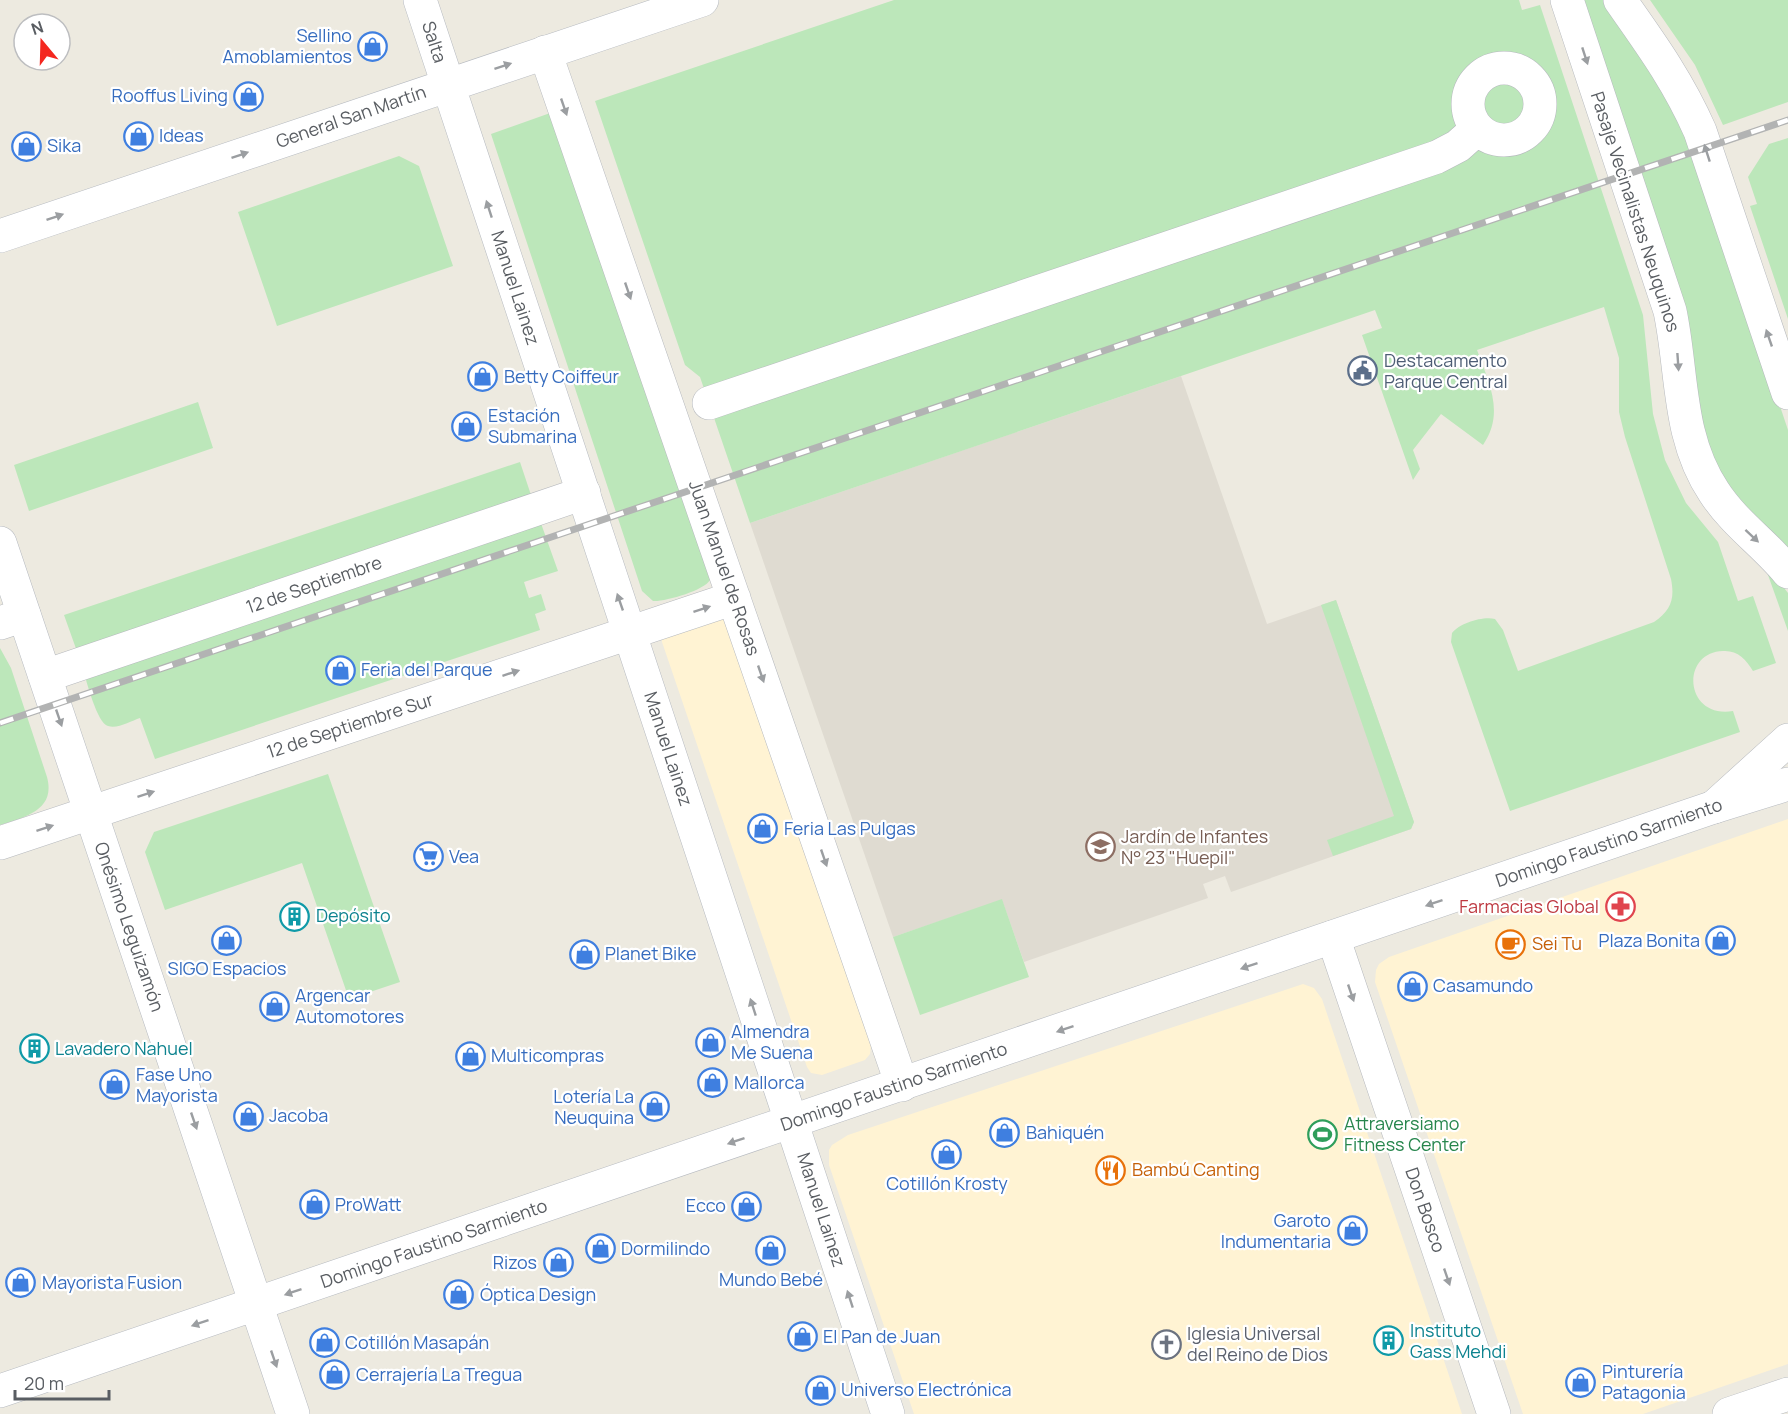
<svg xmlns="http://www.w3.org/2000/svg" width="1788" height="1414" font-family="Manrope,sans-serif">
<rect width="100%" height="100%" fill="#edeae0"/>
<path fill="#fff3d3" d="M723 617 871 1045 870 1054 865 1060 822 1075 811 1073 807 1067 662 642V638Z
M1788 819V1364L1643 1414H1523L1375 982 1376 970 1379 964 1389 957Z
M1303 984 1314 988 1322 999 1462 1414H914L829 1165V1150L832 1145 848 1135Z"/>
<path fill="#dfdbd1" d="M1181 376 1267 624 1336 600 1414 822 1411 829 1231 892 1225 876 1203 884 1208 898 1024 962 1002 900 893 937 750 523Z"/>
<path fill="#bce7ba" d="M894 0H1519L1522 10 1540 5 1643 315 1653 414 1665 460 1686 503 1718 542 1738 601 1753 596 1776 663 1753 671C1746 659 1737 650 1723 651 1680 652 1684 719 1733 711L1740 732 1510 811 1451 642 1452 633C1460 623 1483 616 1495 619L1503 630 1518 671 1654 622C1671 610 1675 599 1671 579L1625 437 1619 412V358L1604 307 1477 350C1489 383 1505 413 1483 445L1441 414 1413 450 1420 469 1413 480 1362 335 1382 328 1375 310 750 523 700 377 685 365 595 101Z
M1575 0H1609L1664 80 1717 218 1788 430V556L1716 477Z
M1650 0H1788V102L1723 125 1695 65Z
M553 112 710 580C705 590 665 602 653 601L642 591 491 134Z
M1788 138V319L1750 206 1757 204 1748 177 1769 144Z
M399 156 419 166 453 266 277 326 238 212Z
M198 402 213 448 29 511 14 465Z
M520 462 534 504 79 657 64 615Z
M538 515 558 571 524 582 529 598 541 594 546 610 535 614 540 630 155 759 140 718C131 721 118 729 108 726 97 723 87 682 83 670Z
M1763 561 1788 593V631Z
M1336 600 1414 822 1411 829 1333 856 1327 840 1394 816 1321 605Z
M0 648 11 668 47 777C56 810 25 817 0 825Z
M328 774 400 982 349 999 302 863 165 910 145 852 154 832Z
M1002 899 1029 977 920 1015 893 937Z"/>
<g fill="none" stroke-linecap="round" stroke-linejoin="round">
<defs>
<path id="street" d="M1567 0 1670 311C1683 373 1677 437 1714 492 1734 523 1765 544 1788 572
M1620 0C1651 44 1678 81 1700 131L1788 393
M545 52 902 1085
M1468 104a36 36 0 1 1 72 0a36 36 0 1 1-72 0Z
M709 403 1437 157 1458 146 1477 129
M0 623 24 615
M45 676 584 493
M1714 807 1788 740
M0 843 734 598
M1333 937 1494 1414
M1729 1414 1788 1394"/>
<path id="secondary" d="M420 0 888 1414
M0 236 702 0
M0 543 293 1414
M0 1391 1714 807 1788 784"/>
</defs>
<use href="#street" stroke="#b6b9be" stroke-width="34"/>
<use href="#secondary" stroke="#b6bac0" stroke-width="34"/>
<use href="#street" stroke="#fff" stroke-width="33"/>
<use href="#secondary" stroke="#fff" stroke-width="33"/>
<defs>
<path id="rail" d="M0 723 1788 120"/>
</defs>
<use href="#rail" stroke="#b2b3b3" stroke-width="7"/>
<use href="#rail" stroke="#fff" stroke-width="4.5" stroke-dasharray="14" stroke-linecap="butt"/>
</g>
<defs><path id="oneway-solid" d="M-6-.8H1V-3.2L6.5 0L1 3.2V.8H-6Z" transform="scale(1.5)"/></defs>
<g fill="#9b9ea1">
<use href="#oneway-solid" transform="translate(1585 56) rotate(72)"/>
<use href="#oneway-solid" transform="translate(503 66) rotate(-18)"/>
<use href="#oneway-solid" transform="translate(564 107) rotate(71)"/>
<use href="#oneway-solid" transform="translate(1707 153) rotate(-108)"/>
<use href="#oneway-solid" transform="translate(240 155) rotate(-19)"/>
<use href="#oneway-solid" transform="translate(489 209) rotate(-108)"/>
<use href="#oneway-solid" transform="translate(55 217) rotate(-19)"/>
<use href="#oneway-solid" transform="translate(628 291) rotate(71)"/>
<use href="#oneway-solid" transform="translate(1769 338) rotate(-109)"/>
<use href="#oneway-solid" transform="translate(1678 362) rotate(86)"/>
<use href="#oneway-solid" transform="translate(1752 536) rotate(43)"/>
<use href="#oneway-solid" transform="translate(620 602) rotate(-109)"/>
<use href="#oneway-solid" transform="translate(702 609) rotate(-18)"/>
<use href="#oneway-solid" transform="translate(511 673) rotate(-18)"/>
<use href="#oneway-solid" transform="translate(761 674) rotate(71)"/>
<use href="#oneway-solid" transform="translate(59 718) rotate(71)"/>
<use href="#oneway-solid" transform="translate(146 794) rotate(-18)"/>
<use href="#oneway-solid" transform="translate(45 828) rotate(-18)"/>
<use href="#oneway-solid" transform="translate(824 858) rotate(71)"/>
<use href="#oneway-solid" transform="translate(1434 903) rotate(161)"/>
<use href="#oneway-solid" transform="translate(1249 966) rotate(161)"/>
<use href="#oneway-solid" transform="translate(1351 993) rotate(71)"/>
<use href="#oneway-solid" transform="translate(753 1007) rotate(-108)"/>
<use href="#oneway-solid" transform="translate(1065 1029) rotate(161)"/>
<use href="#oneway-solid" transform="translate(194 1121) rotate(71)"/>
<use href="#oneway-solid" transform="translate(736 1141) rotate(161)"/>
<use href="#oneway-solid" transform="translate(1447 1277) rotate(71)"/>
<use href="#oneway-solid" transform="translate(293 1292) rotate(161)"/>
<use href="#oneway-solid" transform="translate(850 1299) rotate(-108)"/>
<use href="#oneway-solid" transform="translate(200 1323) rotate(161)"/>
<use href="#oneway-solid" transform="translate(274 1359) rotate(71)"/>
</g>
<defs>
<symbol id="shop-ring" viewBox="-11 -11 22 22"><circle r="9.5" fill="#fff" stroke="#3f7fe0" stroke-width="1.5"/><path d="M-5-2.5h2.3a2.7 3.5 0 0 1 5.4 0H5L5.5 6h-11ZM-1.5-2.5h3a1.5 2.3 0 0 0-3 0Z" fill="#3f7fe0"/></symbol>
<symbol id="civic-ring" viewBox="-11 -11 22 22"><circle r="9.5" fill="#fff" stroke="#5c6f8a" stroke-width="1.5"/><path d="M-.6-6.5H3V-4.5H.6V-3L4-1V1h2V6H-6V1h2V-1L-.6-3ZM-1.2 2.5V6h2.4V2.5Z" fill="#5c6f8a"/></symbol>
<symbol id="school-ring" viewBox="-11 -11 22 22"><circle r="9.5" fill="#fff" stroke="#8d6e63" stroke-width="1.5"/><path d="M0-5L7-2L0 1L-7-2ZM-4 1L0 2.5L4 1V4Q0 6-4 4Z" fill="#8d6e63"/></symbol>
<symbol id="supermarket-ring" viewBox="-11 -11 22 22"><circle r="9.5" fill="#fff" stroke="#3f7fe0" stroke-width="1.5"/><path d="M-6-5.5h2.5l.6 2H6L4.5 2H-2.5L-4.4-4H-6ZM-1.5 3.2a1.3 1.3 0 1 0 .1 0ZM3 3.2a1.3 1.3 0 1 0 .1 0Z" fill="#3f7fe0"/></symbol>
<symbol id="pharmacy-ring" viewBox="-11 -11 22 22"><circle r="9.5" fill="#fff" stroke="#e0444e" stroke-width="1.5"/><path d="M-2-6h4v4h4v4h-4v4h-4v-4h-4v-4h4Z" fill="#e0444e"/></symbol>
<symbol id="building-ring" viewBox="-11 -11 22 22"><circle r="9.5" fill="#fff" stroke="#0f9aa8" stroke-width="1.5"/><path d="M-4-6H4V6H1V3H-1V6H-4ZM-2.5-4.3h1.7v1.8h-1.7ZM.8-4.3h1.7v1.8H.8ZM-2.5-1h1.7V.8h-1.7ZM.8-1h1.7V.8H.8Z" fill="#0f9aa8"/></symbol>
<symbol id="cafe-ring" viewBox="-11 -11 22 22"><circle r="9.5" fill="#fff" stroke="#e8710a" stroke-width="1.5"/><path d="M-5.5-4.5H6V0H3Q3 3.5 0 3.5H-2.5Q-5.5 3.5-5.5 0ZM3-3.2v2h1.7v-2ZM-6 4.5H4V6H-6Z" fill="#e8710a"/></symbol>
<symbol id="stadium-ring" viewBox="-11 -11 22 22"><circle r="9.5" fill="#fff" stroke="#2e9e5b" stroke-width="1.5"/><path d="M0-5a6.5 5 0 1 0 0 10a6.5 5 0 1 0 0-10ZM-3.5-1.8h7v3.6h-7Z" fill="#2e9e5b"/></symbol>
<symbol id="restaurant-ring" viewBox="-11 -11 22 22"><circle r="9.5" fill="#fff" stroke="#e8710a" stroke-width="1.5"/><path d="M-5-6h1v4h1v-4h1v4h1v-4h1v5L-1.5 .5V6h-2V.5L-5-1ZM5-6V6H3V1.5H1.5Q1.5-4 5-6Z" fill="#e8710a"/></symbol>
<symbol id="church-ring" viewBox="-11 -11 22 22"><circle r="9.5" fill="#fff" stroke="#6b7280" stroke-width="1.5"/><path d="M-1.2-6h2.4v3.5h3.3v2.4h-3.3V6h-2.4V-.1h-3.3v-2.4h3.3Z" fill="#6b7280"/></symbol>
</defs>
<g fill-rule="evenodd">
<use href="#shop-ring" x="356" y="30" width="33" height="33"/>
<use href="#shop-ring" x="232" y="80" width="33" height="33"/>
<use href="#shop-ring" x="122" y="120" width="33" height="33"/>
<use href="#shop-ring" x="10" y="130" width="33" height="33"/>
<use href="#civic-ring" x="1346" y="354" width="33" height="33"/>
<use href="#shop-ring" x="466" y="360" width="33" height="33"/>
<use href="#shop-ring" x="450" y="410" width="33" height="33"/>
<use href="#shop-ring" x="324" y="654" width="33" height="33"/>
<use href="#shop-ring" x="746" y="812" width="33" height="33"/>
<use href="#school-ring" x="1084" y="830" width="33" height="33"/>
<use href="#supermarket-ring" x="412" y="840" width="33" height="33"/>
<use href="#pharmacy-ring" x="1604" y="890" width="33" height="33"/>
<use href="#building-ring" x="278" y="900" width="33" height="33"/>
<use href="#shop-ring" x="210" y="924" width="33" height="33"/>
<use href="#shop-ring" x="1704" y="924" width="33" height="33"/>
<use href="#cafe-ring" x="1494" y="928" width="33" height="33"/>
<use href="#shop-ring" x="568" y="938" width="33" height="33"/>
<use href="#shop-ring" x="1396" y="970" width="33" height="33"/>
<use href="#shop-ring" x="258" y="990" width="33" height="33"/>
<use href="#shop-ring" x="694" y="1026" width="33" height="33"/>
<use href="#building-ring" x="18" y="1032" width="33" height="33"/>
<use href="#shop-ring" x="454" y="1040" width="33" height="33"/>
<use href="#shop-ring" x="696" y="1066" width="33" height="33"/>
<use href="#shop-ring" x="98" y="1068" width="33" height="33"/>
<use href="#shop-ring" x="638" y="1090" width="33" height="33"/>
<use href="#shop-ring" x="232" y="1100" width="33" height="33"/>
<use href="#shop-ring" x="988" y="1116" width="33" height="33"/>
<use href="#stadium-ring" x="1306" y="1118" width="33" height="33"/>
<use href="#shop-ring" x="930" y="1138" width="33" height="33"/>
<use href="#restaurant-ring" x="1094" y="1154" width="33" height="33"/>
<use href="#shop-ring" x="298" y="1188" width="33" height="33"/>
<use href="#shop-ring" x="730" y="1190" width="33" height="33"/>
<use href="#shop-ring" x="1336" y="1214" width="33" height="33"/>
<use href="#shop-ring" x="584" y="1232" width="33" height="33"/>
<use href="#shop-ring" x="754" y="1234" width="33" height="33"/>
<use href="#shop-ring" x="542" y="1246" width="33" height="33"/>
<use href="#shop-ring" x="4" y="1266" width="33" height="33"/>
<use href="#shop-ring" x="442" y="1278" width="33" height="33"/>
<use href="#shop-ring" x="786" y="1320" width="33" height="33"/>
<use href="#building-ring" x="1372" y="1324" width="33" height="33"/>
<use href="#shop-ring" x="308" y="1326" width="33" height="33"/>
<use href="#church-ring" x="1150" y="1328" width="33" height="33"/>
<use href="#shop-ring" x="318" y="1358" width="33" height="33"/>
<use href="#shop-ring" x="1564" y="1366" width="33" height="33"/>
<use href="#shop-ring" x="804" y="1374" width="33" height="33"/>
</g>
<g text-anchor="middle" stroke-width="4.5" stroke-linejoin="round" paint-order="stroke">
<g font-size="18" fill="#366cbe" stroke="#fff" text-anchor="start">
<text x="352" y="42" text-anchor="end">Sellino<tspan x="352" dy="21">Amoblamientos</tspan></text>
<text x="228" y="102" text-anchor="end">Rooffus Living</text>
<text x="159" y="142">Ideas</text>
<text x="47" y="152">Sika</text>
<text x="504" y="383">Betty Coiffeur</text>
<text x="488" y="422">Estación<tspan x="488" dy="21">Submarina</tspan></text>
<text x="361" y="676">Feria del Parque</text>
<text x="784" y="835">Feria Las Pulgas</text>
<text x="449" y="863">Vea</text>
<text x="1700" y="947" text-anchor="end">Plaza Bonita</text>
<text x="605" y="960">Planet Bike</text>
<text x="227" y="975" text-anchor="middle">SIGO Espacios</text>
<text x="1433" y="992">Casamundo</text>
<text x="295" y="1002">Argencar<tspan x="295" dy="21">Automotores</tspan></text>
<text x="731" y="1038">Almendra<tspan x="731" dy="21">Me Suena</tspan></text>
<text x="491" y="1062">Multicompras</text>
<text x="136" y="1081">Fase Uno<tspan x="136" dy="21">Mayorista</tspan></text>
<text x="734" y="1089">Mallorca</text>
<text x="634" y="1103" text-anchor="end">Lotería La<tspan x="634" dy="21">Neuquina</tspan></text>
<text x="269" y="1122">Jacoba</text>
<text x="1026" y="1139">Bahiquén</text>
<text x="947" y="1190" text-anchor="middle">Cotillón Krosty</text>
<text x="335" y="1211">ProWatt</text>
<text x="726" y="1212" text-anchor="end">Ecco</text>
<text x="1331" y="1227" text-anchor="end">Garoto<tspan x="1331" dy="21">Indumentaria</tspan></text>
<text x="621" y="1255">Dormilindo</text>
<text x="537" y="1269" text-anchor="end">Rizos</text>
<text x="771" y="1286" text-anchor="middle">Mundo Bebé</text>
<text x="42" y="1289">Mayorista Fusion</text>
<text x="480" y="1301">Óptica Design</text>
<text x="823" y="1343">El Pan de Juan</text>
<text x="345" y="1349">Cotillón Masapán</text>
<text x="1602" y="1378">Pinturería<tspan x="1602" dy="21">Patagonia</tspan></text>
<text x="356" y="1381">Cerrajería La Tregua</text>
<text x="841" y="1396">Universo Electrónica</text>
</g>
<g font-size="18" fill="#595d62" stroke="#fff">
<text transform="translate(434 42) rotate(72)" y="6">Salta</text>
<text transform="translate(351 117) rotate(-19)" y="6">General San Martín</text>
<text transform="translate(1635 212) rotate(72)" y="6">Pasaje Vecinalistas Neuquinos</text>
<text transform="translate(515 288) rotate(72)" y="6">Manuel Lainez</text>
<text transform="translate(724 568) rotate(71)" y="6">Juan Manuel de Rosas</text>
<text transform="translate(314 585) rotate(-19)" y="6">12 de Septiembre</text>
<text transform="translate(350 726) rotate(-18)" y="6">12 de Septiembre Sur</text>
<text transform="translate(668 749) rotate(72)" y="6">Manuel Lainez</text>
<text transform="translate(1609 843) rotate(-19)" y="6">Domingo Faustino Sarmiento</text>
<text transform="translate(129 927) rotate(71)" y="6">Onésimo Leguizamón</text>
<text transform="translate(894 1087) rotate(-19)" y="6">Domingo Faustino Sarmiento</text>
<text transform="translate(821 1210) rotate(72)" y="6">Manuel Lainez</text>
<text transform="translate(1425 1210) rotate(71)" y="6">Don Bosco</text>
<text transform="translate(434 1244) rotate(-19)" y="6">Domingo Faustino Sarmiento</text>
</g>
<g font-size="18" fill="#4e5e75" stroke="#fff" text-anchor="start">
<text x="1384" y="367">Destacamento<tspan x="1384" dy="21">Parque Central</tspan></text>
</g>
<g font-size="18" fill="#785e54" stroke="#fff" text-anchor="start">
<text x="1121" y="843">Jardín de Infantes<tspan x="1121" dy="21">N° 23 "Huepil"</tspan></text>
</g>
<g font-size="18" fill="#be3a42" stroke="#fff" text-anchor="end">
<text x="1599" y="913">Farmacias Global</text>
</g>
<g font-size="18" fill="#0d838f" stroke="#fff" text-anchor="start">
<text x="316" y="922">Depósito</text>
<text x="55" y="1055">Lavadero Nahuel</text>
<text x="1410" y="1337">Instituto<tspan x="1410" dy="21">Gass Mehdi</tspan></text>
</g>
<g font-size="18" fill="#c56008" stroke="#fff" text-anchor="start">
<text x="1532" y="950">Sei Tu</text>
<text x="1132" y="1176">Bambú Canting</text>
</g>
<g font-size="18" fill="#27864d" stroke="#fff" text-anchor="start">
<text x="1344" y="1130">Attraversiamo<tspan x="1344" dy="21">Fitness Center</tspan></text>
</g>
<g font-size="18" fill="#5b616d" stroke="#fff" text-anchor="start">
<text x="1187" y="1340">Iglesia Universal<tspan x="1187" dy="21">del Reino de Dios</tspan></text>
</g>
</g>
<g transform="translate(42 42) rotate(341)"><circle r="28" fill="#ffffff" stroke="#bdbec0" stroke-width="1.5"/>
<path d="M0-4.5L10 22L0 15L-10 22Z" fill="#f4271f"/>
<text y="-9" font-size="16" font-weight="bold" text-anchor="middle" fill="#595d62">N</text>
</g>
<path d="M15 1390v9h94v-9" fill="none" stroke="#595d62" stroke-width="3"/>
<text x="24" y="1390" font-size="18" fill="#595d62" stroke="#ffffff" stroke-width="4.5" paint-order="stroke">20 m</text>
</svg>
